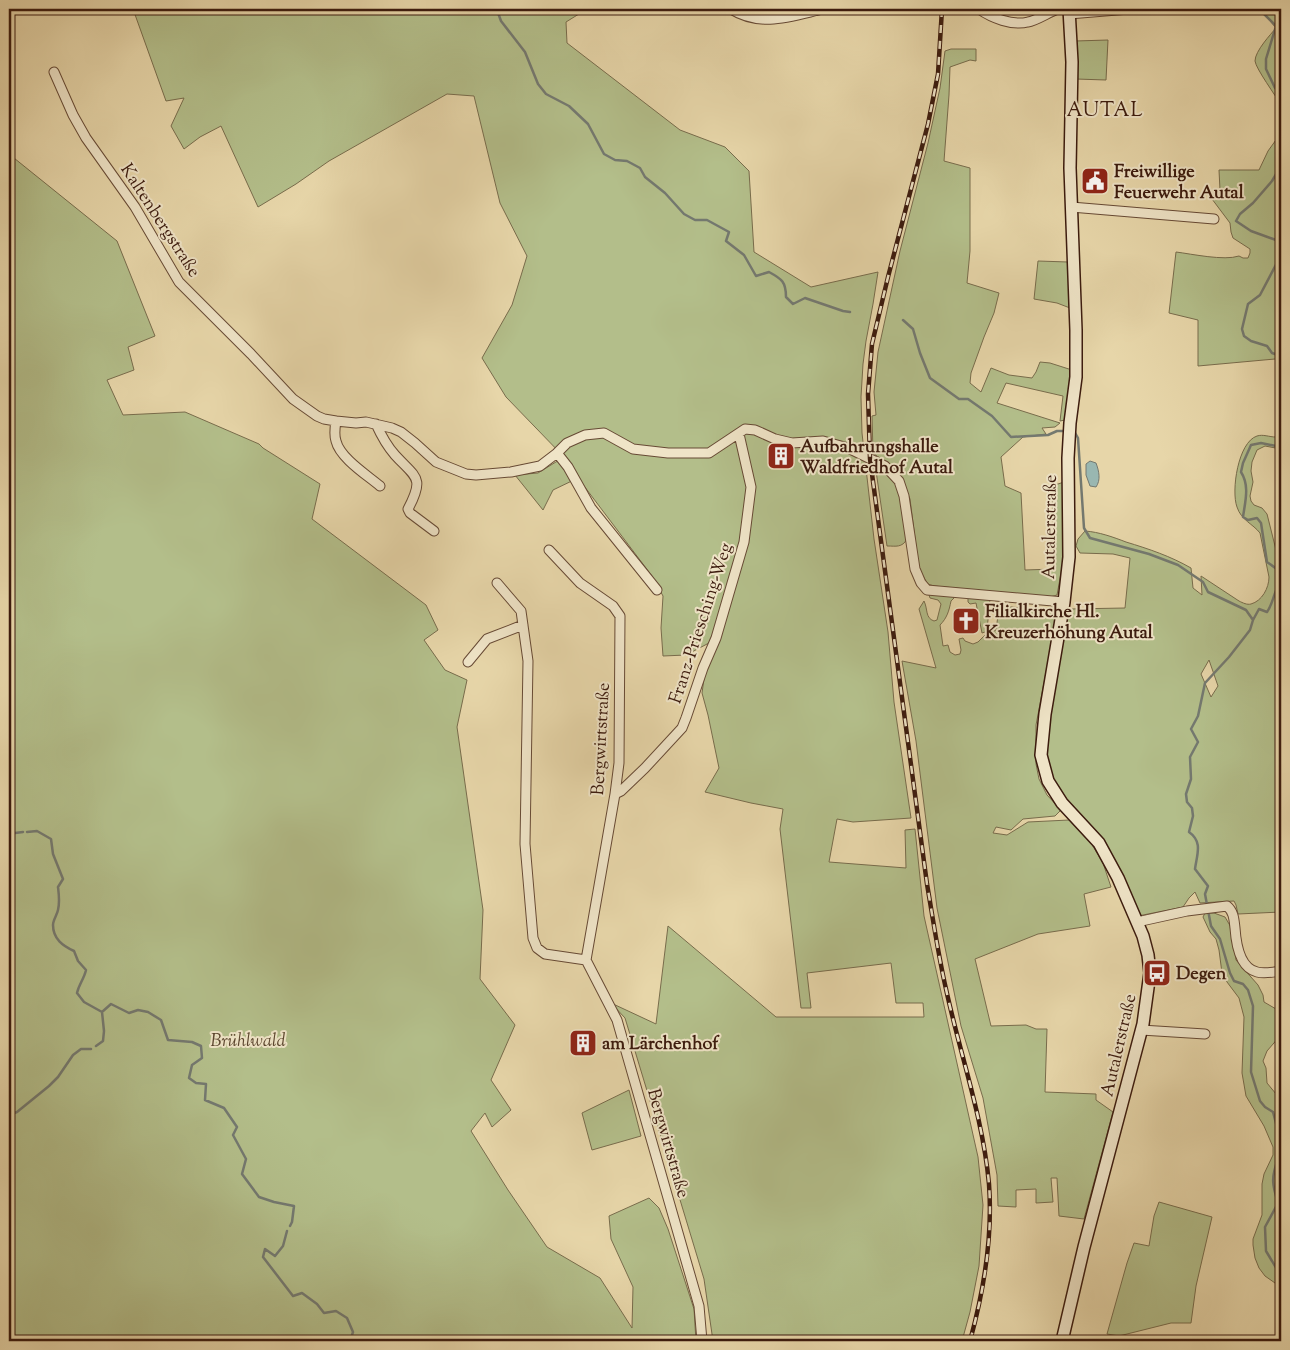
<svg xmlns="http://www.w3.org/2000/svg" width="1290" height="1350" font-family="'Sorts Mill Goudy',serif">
<rect width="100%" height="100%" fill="#e7d6a9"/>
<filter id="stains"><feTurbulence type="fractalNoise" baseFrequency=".004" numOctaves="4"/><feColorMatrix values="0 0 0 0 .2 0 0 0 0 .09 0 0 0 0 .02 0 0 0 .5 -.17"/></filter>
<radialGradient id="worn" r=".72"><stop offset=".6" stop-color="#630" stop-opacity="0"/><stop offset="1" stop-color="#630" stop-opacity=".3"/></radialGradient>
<path fill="#b3be8a" stroke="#786c4c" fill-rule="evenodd" d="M133 9H587L566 22 567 43 680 130 725 147 749 171 754 252 811 287 878 272 873 304 866 341 863 364 861 397 862 433 874 539 888 632 894 702 911 818 853 822 837 819 829 862 906 868 905 830 915 829 924 916 978 1157 983 1205 979 1266 970 1312 962 1341H713L704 1279 625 1018 611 1003 656 1024 668 926 776 1017H924L923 1003H896L891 963 807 973 811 1008H801L780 829 783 809 751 803 705 792 719 768 708 715 702 693 709 643 686 655 663 656 661 628 663 596 652 576 578 478 553 490 543 510 515 475 538 473 564 457 506 397 482 358 512 305 527 256 500 203 474 96 447 94 329 161 296 184 258 207 221 126 200 137 184 149 171 126 184 98 166 101Z
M1260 9H1281V105C1276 96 1256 69 1255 61 1255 51 1271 34 1276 28Z
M1108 40 1106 80 1076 79 1075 41Z
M951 49H976V61L970 60 950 67 949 95 944 161 970 168V251L967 283 999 293 994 313 984 337 971 373 970 383 981 392 991 368 1009 375 1032 378 1036 372 1040 362 1050 363 1072 370 1065 420 1060 421 1063 396 1006 383 997 403 1060 423 1055 427 1042 428 1046 434 1023 437 1001 457 1005 486 1021 493 1025 570 1054 569 1052 486 1064 482 1063 562 1057 595 1050 597 934 586 928 584 921 573 918 562 910 499 899 473 873 453 872 416 876 415 874 392 878 352 900 251 928 143 940 88 945 51Z
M1281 133V361L1275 359 1198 366V320L1169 313 1176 252C1192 254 1224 261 1239 256L1243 258H1248L1250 253V249L1233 238 1231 232 1230 223 1212 199 1211 193 1216 190H1220L1219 170H1259L1268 151Z
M9 154 117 241 155 336 128 347 134 370 107 380 123 415 185 412 259 444 263 448 320 484 312 519 426 605 438 630 424 640 445 670 467 680 457 727 483 910 480 979 515 1025 491 1080 511 1110 492 1127 485 1113 471 1131 508 1190 547 1247 600 1278 632 1328 633 1287 611 1239 609 1216 649 1198 659 1208 668 1229 694 1309 696 1341H9Z
M1038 261 1068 262 1070 308 1057 303 1034 299Z
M1281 429V449L1265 446 1257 450 1252 462 1251 471 1253 482 1250 496 1251 501 1254 505 1262 508 1267 514 1278 558 1281 562V912L1238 914 1236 905 1234 901 1200 903 1195 892 1189 898 1183 907 1138 916 1117 869 1061 794 1049 770 1046 752 1047 729 1069 609 1125 608 1130 558 1113 554 1080 553 1076 546 1078 539 1085 531C1099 532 1113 537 1126 542 1149 549 1170 556 1191 568L1193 588 1202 595 1201 576 1239 601C1243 603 1247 605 1251 604 1262 601 1269 588 1269 577L1260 533C1253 524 1241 520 1237 507 1231 491 1238 442 1257 436 1263 434 1269 437 1276 437ZM1209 660 1218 686 1211 697 1201 674Z
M875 464 891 479 895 481 900 491 907 539C902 548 896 546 887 546Z
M930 593 954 596V598L951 601C949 611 947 618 940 625L943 646 948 645 950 652 955 655 960 654 961 650 959 639 963 638 965 641 973 644 978 642 989 631H994L996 630 999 608 1002 606 1049 611 1053 606 1055 607 1057 614 1036 725V764L1039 779 1047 795 1061 810 1055 816 1023 819 1011 830 996 827 993 833 1007 835 1028 822 1069 820 1091 843 1103 863 1111 887 1084 894 1090 926 1038 934 975 959 991 1026 1026 1025 1036 1029H1047L1045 1092 1096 1094V1100L1113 1112 1084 1219 1059 1216 1057 1178H1051L1053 1202 1036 1203V1189L1016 1190V1207L998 1206 997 1175 983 1098 961 1026 937 908 916 741 902 661 936 668 919 609 924 601C928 609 925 618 934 621L937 620 941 604 938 600 930 598 929 595Z
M970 597 990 599 987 630 985 632 982 633 976 603 970 604 968 602V598Z
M1205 913H1214L1225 917 1232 929 1236 960 1258 985 1263 995 1264 1002 1276 1009 1280 1036 1267 1051 1263 1061 1266 1068 1267 1083 1281 1100V1290L1275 1283 1265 1276 1259 1268 1255 1258 1253 1245V1239L1262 1215V1184L1264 1174 1273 1155V1147L1264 1126 1246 1096 1242 1073 1244 1017 1239 998 1227 982 1222 973 1219 950 1216 939 1210 932 1203 917Z
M629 1090 641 1136 592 1150 582 1113Z
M1159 1202 1212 1217 1196 1286 1191 1323H1171L1119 1336 1107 1334 1127 1263 1134 1243 1149 1246 1154 1216Z"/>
<path fill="#99b7b1" stroke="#747970" d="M1090 461 1096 463C1099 471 1101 480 1096 487L1090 486 1086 475V464Z"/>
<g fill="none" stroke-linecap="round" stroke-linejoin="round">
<path stroke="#747970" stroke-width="2.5" d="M493 9 497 10 501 21 525 52 538 84 546 94 569 106 588 124 604 154 615 160 627 161 640 168 645 177 665 193 684 214 695 220H707L729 232 726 241 744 255 756 276 769 272C782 279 786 282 786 297L793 304 805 298 843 311 850 312
M1259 9 1276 26 1266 59V69L1275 88 1281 92V105
M1281 144V166L1272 181 1253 203 1240 214 1236 221 1251 231 1276 240 1279 259 1260 295 1248 304 1242 329 1244 336 1251 341 1267 346 1272 353 1281 356
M903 320 913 329 920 353 930 378 959 399H968L992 416 1011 437 1048 435 1057 431H1066
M1074 431 1078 438 1084 528 1090 538 1149 554 1178 565 1203 582 1208 592 1246 610 1253 620
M1281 440 1276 446 1261 443 1251 445 1243 463 1241 472C1250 486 1245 502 1243 517L1248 520 1257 518 1261 523 1267 562 1281 572V575
M1281 581C1274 590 1274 602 1267 612L1259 609 1253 620 1250 630 1229 657 1205 683 1198 716 1191 729 1198 742 1190 757 1191 779 1186 794 1187 802 1192 808 1193 816 1189 832C1203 842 1197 854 1195 869L1208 886 1205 894 1211 926 1220 939 1230 973 1234 981 1243 984 1248 990 1253 1006 1251 1072 1260 1101 1265 1107 1273 1112 1277 1127 1281 1134
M9 829 15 833 23 832
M27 832 37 831 51 839 53 854 63 879 58 887C59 895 60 902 58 910 57 915 53 920 53 925 53 939 63 946 74 951L78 961 86 970C84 979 79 984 77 993L84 1002 102 1012 111 1004 129 1013 138 1010 148 1012 161 1020 168 1040 192 1042 201 1046 202 1058 192 1065 189 1078 196 1083 206 1084 205 1100 224 1108 237 1127 233 1135 246 1159 242 1174 259 1197 274 1202 294 1206 292 1222 290 1226
M96 1046 103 1041 104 1031 102 1012
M9 1115 17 1112 49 1086 58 1077 73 1055 81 1049H91
M1281 1161 1278 1159C1271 1178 1272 1184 1278 1203L1265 1227 1266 1251 1281 1276
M287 1231 283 1246 275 1256 265 1249 263 1257 293 1296 302 1293 317 1304 324 1313 336 1311 347 1318 353 1332 350 1341"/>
<defs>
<path id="street" d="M731 9C761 28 792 16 823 9
M979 9C992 18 1012 26 1028 22 1036 21 1049 12 1058 9
M1069 14 1129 9
M54 72 73 115 86 138 135 207 179 282 251 354 293 399 317 416 324 419 336 421 356 423 366 422 392 428 401 432 415 443 436 462 466 474 476 475 511 472 540 466 557 453 567 443 585 435 604 433 633 449 668 453H709L745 429 755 430 775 439 792 443 823 441 848 448 885 466 899 481 904 496 915 569 921 583 927 590 1064 602
M1071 207 1214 219
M336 421C335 427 334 435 336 441 340 458 367 475 380 486
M376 424C381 435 387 446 395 455 416 478 425 477 408 509L410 513 434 531
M557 453 568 467 591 508 657 590
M549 550 580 583 613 606 620 616 619 763 615 794 586 960 617 1020 699 1306 702 1341
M497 583 521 611 528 661 525 844 533 938 537 948 545 954 586 960
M468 662 487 639 523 625
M615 794 621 791 645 768 682 728 686 718 703 668 716 638 744 542 751 487 739 434
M1137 922 1187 911 1227 906C1234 912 1234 920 1235 928 1236 943 1240 968 1257 972 1265 974 1273 972 1281 971
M1141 1030 1205 1034"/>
<path id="secondary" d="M1062 1341 1084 1247 1143 1024 1150 973 1148 955 1143 936 1118 878 1099 843 1062 803 1048 781 1041 755 1045 714 1064 602 1069 557 1068 458 1070 423 1076 377V330L1070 168 1072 62 1069 9"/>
</defs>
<use href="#street" stroke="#674a35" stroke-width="11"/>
<use href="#secondary" stroke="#3c1b0e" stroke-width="14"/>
<use href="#street" stroke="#efe4c7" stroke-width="9"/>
<use href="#secondary" stroke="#efe4c7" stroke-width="11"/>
<defs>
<path id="rail" d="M942 9 938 74 928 124 888 277 872 344 868 394 870 459 927 884C933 919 938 954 946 989 960 1054 983 1118 989 1184 993 1238 984 1290 970 1341"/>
</defs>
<use href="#rail" stroke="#3c1b0e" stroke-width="4.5"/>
<use href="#rail" stroke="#efe4c7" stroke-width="2.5" stroke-dasharray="8" stroke-linecap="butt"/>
</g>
<defs>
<symbol id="civic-square" viewBox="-11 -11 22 22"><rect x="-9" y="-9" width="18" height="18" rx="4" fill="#8f2418" stroke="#efe4c7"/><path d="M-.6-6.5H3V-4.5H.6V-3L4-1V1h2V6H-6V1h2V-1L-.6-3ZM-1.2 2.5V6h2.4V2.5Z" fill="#fff"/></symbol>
<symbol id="building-square" viewBox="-11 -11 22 22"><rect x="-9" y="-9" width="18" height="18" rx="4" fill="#8f2418" stroke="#efe4c7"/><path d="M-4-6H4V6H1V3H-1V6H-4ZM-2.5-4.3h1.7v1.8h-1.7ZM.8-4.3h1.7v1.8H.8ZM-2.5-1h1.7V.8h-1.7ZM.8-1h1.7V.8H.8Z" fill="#fff"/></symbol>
<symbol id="church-square" viewBox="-11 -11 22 22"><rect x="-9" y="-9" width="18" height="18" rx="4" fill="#8f2418" stroke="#efe4c7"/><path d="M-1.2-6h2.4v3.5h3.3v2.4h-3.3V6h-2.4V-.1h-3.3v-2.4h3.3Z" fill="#fff"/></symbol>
<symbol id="bus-square" viewBox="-11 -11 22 22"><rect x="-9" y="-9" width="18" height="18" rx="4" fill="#8f2418" stroke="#efe4c7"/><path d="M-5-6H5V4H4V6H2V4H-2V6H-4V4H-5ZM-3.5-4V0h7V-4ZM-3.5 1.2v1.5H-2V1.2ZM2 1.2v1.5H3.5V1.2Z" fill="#fff"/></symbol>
</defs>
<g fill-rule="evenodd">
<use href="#civic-square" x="1079" y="165" width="32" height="32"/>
<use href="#building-square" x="765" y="440" width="32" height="32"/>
<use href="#church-square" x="950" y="605" width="32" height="32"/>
<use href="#bus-square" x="1141" y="957" width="32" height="32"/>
<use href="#building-square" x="567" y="1027" width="32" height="32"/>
</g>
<g text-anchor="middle" stroke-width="4" stroke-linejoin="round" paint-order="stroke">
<g font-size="18" font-weight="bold" fill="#3c1b0e" stroke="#efe4c7" text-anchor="start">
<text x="1114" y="177">Freiwillige<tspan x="1114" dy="21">Feuerwehr Autal</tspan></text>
<text x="800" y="452">Aufbahrungshalle<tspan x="800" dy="21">Waldfriedhof Autal</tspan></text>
<text x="985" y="617">Filialkirche Hl.<tspan x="985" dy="21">Kreuzerhöhung Autal</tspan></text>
<text x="1176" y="979">Degen</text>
<text x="602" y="1049">am Lärchenhof</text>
</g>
<g font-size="18" fill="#3c1b0e" stroke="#efe4c7">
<text transform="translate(161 220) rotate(57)" y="6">Kaltenbergstraße</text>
<text transform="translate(1049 527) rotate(-89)" y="6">Autalerstraße</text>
<text transform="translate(700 623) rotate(-72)" y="6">Franz-Priesching-Weg</text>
<text transform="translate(600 739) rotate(-87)" y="6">Bergwirtstraße</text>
<text transform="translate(1118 1045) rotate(-77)" y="6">Autalerstraße</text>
<text transform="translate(669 1143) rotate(74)" y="6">Bergwirtstraße</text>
</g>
<g font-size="18" font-style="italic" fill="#5a442d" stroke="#efe4c7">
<text x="248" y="1046">Brühlwald</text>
</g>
<g font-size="20" letter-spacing="1" fill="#3c1b0e" stroke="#efe4c7">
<text x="1105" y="116">AUTAL</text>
</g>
</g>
<rect width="1290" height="1350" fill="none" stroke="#e7d6a9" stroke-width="30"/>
<rect x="10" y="10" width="1270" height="1330" fill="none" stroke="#3c1b0e" stroke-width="2.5"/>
<rect x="15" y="15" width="1260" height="1320" fill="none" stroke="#3c1b0e"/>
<rect width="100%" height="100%" filter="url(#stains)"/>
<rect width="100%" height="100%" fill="url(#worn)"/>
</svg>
